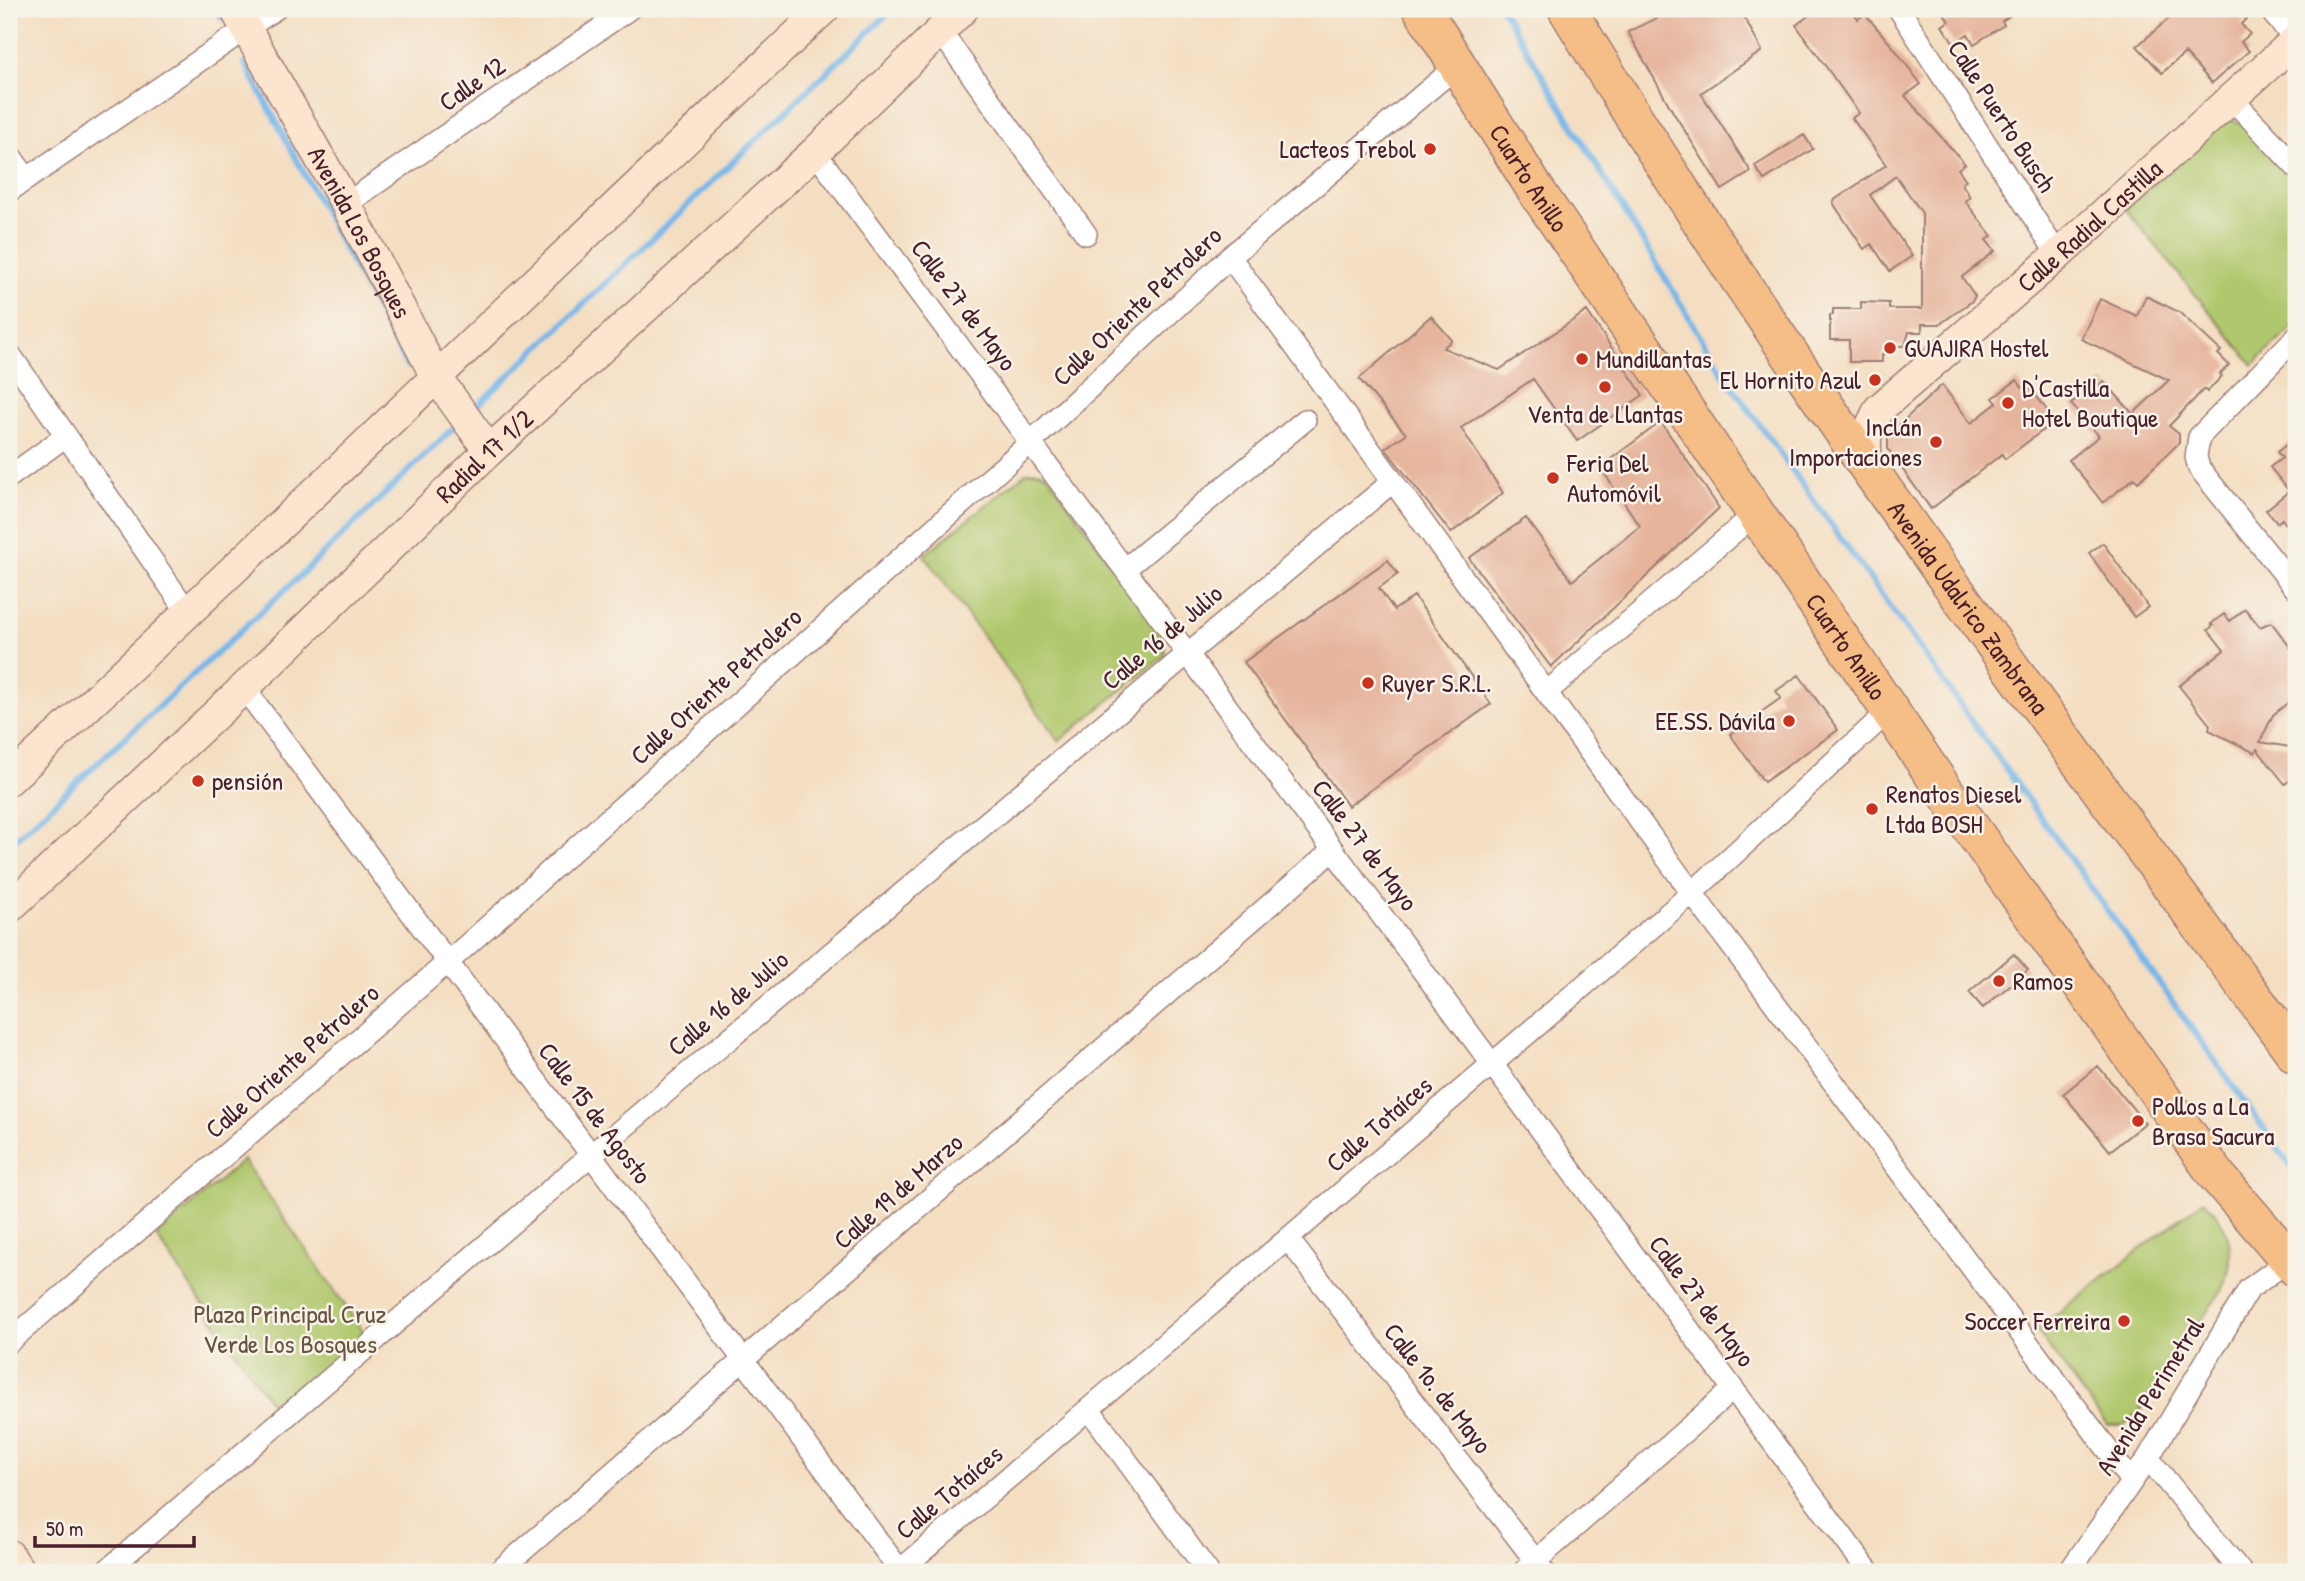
<svg xmlns="http://www.w3.org/2000/svg" width="2305" height="1581" font-family="'Patrick Hand',sans-serif">
<rect width="100%" height="100%" fill="#f7f3e8"/>
<filter id="ink" filterUnits="userSpaceOnUse"><feTurbulence type="fractalNoise" baseFrequency=".0143" numOctaves="2"/><feDisplacementMap in="SourceGraphic" scale="14" xChannelSelector="R" yChannelSelector="G"/><feConvolveMatrix kernelMatrix="1 2 1 2 8 2 1 2 1" color-interpolation-filters="sRGB"/></filter>
<filter id="wash" filterUnits="userSpaceOnUse"><feTurbulence type="fractalNoise" baseFrequency=".00686" numOctaves="4" result="noise"/><feDisplacementMap in="SourceGraphic" scale="28" xChannelSelector="R" yChannelSelector="G"/><feGaussianBlur stdDeviation="1.57" result="paint"/><feColorMatrix in="noise" values="0 0 0 0 0 0 0 0 0 0 0 0 0 0 0 0 0 1.4 0 .05"/><feComposite in="paint" operator="in"/></filter>
<g filter="url(#wash)">
<rect width="100%" height="100%" fill="#f4dec1"/>
<path fill="#b0c86d" stroke="#7d744c" stroke-width="2" d="M2225 119 2242 123 2296 183V324L2253 365 2125 208Z
M1037 471 1047 474 1158 630 1164 641 1165 655 1059 741 924 555 1027 472Z
M243 1160 372 1344 283 1421 156 1236Z
M2204 1200C2231 1226 2238 1257 2221 1291L2138 1413 2124 1425H2107L2036 1330Z"/>
<g fill="none" stroke-linecap="round" stroke-linejoin="round">
<path stroke="#76b7ea" stroke-width="6" d="M216 9 221 18
M1502 9 1724 375 2296 1174
M245 63 407 366
M476 407 893 9
M9 845 301 575 452 429"/>
</g>
<g id="blocks">
<path fill="#e6b49b" d="M1675 9H1740L1762 51 1701 93 1751 172 1722 190 1673 112 1628 32Z
M1818 9H1852L1858 19 1865 14 1893 47 1921 84 1905 96 1965 164 1958 169 1966 180 1962 184 1970 197 1965 201 1992 236 1986 240 1995 251 1962 277 1975 296 1972 301 1940 324H1922V332H1909L1905 346H1891V354H1882V362H1849V340H1830V315H1833V309H1861V302L1889 303V309H1922V213L1896 176 1870 195 1912 256 1890 271 1871 244 1864 249 1835 206 1833 201 1886 165 1852 118 1859 113 1796 25Z
M1941 9H2020L2002 21 2004 25 1974 44 1968 34 1954 43 1942 26 1949 21Z
M2180 9H2238L2247 18 2241 24 2250 34 2241 42 2249 51 2212 83 2185 53 2162 73 2137 46Z
M1804 135 1813 149 1764 180 1755 166Z
M2146 296 2179 312 2221 351 2218 354 2229 365 2220 374 2222 376 2207 392 2204 389 2169 426 2179 434V443L2138 482 2134 478 2103 503 2069 460 2099 436 2071 404 2086 391 2089 394 2104 381 2133 414 2169 380 2081 339 2100 299 2137 316Z
M1587 311 1643 395 1577 441 1533 379 1461 428 1503 493 1451 533 1385 448 1406 434 1359 379 1431 316 1452 340 1443 348 1499 370Z
M2017 380 2023 388 2026 386 2034 393 2055 421 2005 459 2002 454 1931 509 1888 449V435L1942 385 1971 423 1997 403 1993 398Z
M1661 422 1719 508 1551 667 1469 558 1526 518 1572 581 1640 526 1600 467Z
M2296 437V538L2282 519 2277 523 2266 510 2289 491 2270 467 2282 458 2277 452Z
M2103 543 2148 607 2134 617 2089 553Z
M1388 560 1398 574 1379 588 1394 610 1414 596 1491 704 1348 806 1244 662Z
M2245 609 2260 627 2271 622 2296 655V696L2273 715 2260 742 2296 748V776L2285 784 2257 749 2255 753 2209 730 2210 725 2179 686 2224 650 2208 630 2213 626 2211 624 2224 614 2230 621Z
M1799 675 1838 730 1764 782 1730 734 1781 698 1776 691Z
M2014 954 2028 970 1983 1008 1969 992Z
M2098 1066 2145 1123 2110 1151 2063 1094Z"/>
</g>
</g>
<g filter="url(#ink)">
<use href="#blocks" fill-opacity="0" stroke="#9f7e76" stroke-width="2"/>
<g fill="none" stroke-linecap="round" stroke-linejoin="round">
<defs>
<path id="street" d="M1899 9 2058 255
M2269 9 2296 40
M940 31 1086 234
M2233 100 2296 167
M815 152 1869 1572
M9 154 27 179
M9 191 275 9
M346 204 629 9
M1230 257 1692 893 2131 1481
M2296 337 2199 437 2196 457 2199 468 2296 589
M9 353 189 614
M9 477 66 436
M1125 569 1305 420
M244 688 901 1572
M1548 691 1755 514
M1288 1239 1544 1572
M9 1342 448 962 1031 442 1230 257 1456 67
M1089 1409 1208 1572
M2148 1458 2241 1572
M105 1572 591 1155 1392 482
M498 1572 1333 850
M898 1572 1692 893 1890 710
M1523 1572 1733 1389
M2069 1572 2148 1458 2249 1289 2289 1260"/>
<g id="secondary">
<path id="s1" d="M235 9 346 204 435 375 489 451"/>
<path id="s2" d="M1866 465V436L1879 409 2058 255 2296 40"/>
<path d="M9 780C283 526 552 265 824 9"/>
<path id="s3" d="M9 908 244 688 489 451 815 152 963 9"/>
<path d="M9 1555 20 1572"/>
</g>
<g id="highway">
<path id="s4" d="M1422 9 1535 189 1935 777 2217 1176 2296 1268"/>
<path id="s5" d="M1567 9C1787 373 2044 713 2296 1055"/>
</g>
</defs>
<use href="#street" stroke="#9f7e76" stroke-width="24"/>
<use href="#secondary" stroke="#9f7e76" stroke-width="33"/>
<use href="#highway" stroke="#9f7e76" stroke-width="40"/>
<use href="#street" stroke="#fff" stroke-width="21"/>
<use href="#secondary" stroke="#fbe5cf" stroke-width="30"/>
<use href="#highway" stroke="#f6be87" stroke-width="37"/>
</g>
</g>
<g fill="#c8321e" stroke="#f7f3e8" stroke-width="2.5">
<circle cx="1430" cy="149" r="7"/>
<circle cx="1890" cy="348" r="7"/>
<circle cx="1582" cy="359" r="7"/>
<circle cx="1875" cy="380" r="7"/>
<circle cx="1605" cy="387" r="7"/>
<circle cx="2008" cy="403" r="7"/>
<circle cx="1936" cy="442" r="7"/>
<circle cx="1553" cy="478" r="7"/>
<circle cx="1368" cy="683" r="7"/>
<circle cx="1789" cy="721" r="7"/>
<circle cx="198" cy="781" r="7"/>
<circle cx="1872" cy="809" r="7"/>
<circle cx="1999" cy="981" r="7"/>
<circle cx="2138" cy="1121" r="7"/>
<circle cx="2124" cy="1321" r="7"/>
</g>
<g text-anchor="middle" stroke-width="5" stroke-linejoin="round" paint-order="stroke">
<g font-size="26" fill="#4a1f2b" stroke="#f7f3e8">
<text transform="translate(472 84) rotate(-35)" y="9">Calle 12</text>
<text transform="translate(2002 116) rotate(57)" y="9">Calle Puerto Busch</text>
<text dy="9" stroke="none"><textPath href="#s4" startOffset="200">Cuarto Anillo</textPath></text>
<text dy="9" stroke="none"><textPath href="#s2" startOffset="338">Calle Radial Castilla</textPath></text>
<text dy="9" stroke="none"><textPath href="#s1" startOffset="256">Avenida Los Bosques</textPath></text>
<text transform="translate(964 305) rotate(53)" y="9">Calle 27 de Mayo</text>
<text transform="translate(1137 306) rotate(-43)" y="9">Calle Oriente Petrolero</text>
<text dy="9" stroke="none"><textPath href="#s3" startOffset="656">Radial 17 1/2</textPath></text>
<text dy="9" stroke="none"><textPath href="#s5" startOffset="721">Avenida Udalrico Zambrana</textPath></text>
<text transform="translate(1162 637) rotate(-40)" y="9">Calle 16 de Julio</text>
<text dy="9" stroke="none"><textPath href="#s4" startOffset="766">Cuarto Anillo</textPath></text>
<text transform="translate(716 686) rotate(-42)" y="9">Calle Oriente Petrolero</text>
<text transform="translate(1365 845) rotate(53)" y="9">Calle 27 de Mayo</text>
<text transform="translate(728 1003) rotate(-40)" y="9">Calle 16 de Julio</text>
<text transform="translate(292 1061) rotate(-41)" y="9">Calle Oriente Petrolero</text>
<text transform="translate(595 1113) rotate(53)" y="9">Calle 15 de Agosto</text>
<text transform="translate(1379 1124) rotate(-41)" y="9">Calle Totaíces</text>
<text transform="translate(898 1191) rotate(-41)" y="9">Calle 19 de Marzo</text>
<text transform="translate(1702 1301) rotate(53)" y="9">Calle 27 de Mayo</text>
<text transform="translate(1438 1388) rotate(52)" y="9">Calle 1o. de Mayo</text>
<text transform="translate(2150 1396) rotate(-58)" y="9">Avenida Perimetral</text>
<text transform="translate(949 1492) rotate(-40)" y="9">Calle Totaíces</text>
</g>
<g font-size="26" fill="#4a1f2b" stroke="#f7f3e8" text-anchor="start">
<text x="1416" y="158" text-anchor="end">Lacteos Trebol</text>
<text x="1904" y="357">GUAJIRA Hostel</text>
<text x="1596" y="368">Mundillantas</text>
<text x="1861" y="389" text-anchor="end">El Hornito Azul</text>
<text x="2022" y="397">D'Castilla<tspan x="2022" dy="30">Hotel Boutique</tspan></text>
<text x="1605" y="423" text-anchor="middle">Venta de Llantas</text>
<text x="1922" y="436" text-anchor="end">Inclán<tspan x="1922" dy="30">Importaciones</tspan></text>
<text x="1567" y="472">Feria Del<tspan x="1567" dy="30">Automóvil</tspan></text>
<text x="1382" y="692">Ruyer S.R.L.</text>
<text x="1775" y="730" text-anchor="end">EE.SS. Dávila</text>
<text x="212" y="790">pensión</text>
<text x="1886" y="803">Renatos Diesel<tspan x="1886" dy="30">Ltda BOSH</tspan></text>
<text x="2013" y="990">Ramos</text>
<text x="2152" y="1115">Pollos a La<tspan x="2152" dy="30">Brasa Sacura</tspan></text>
<text x="2110" y="1330" text-anchor="end">Soccer Ferreira</text>
</g>
<g font-size="26" fill="#69523f" stroke="#f7f3e8">
<text x="290" y="1323">Plaza Principal Cruz<tspan x="290" dy="30">Verde Los Bosques</tspan></text>
</g>
</g>
<rect width="2305" height="1581" fill="none" stroke="#f7f3e8" stroke-width="35"/>
<path d="M35 1536v10h159v-10" fill="none" stroke="#4a1f2b" stroke-width="3.5"/>
<text x="46" y="1536" font-size="21" fill="#4a1f2b" stroke="#f7f3e8" stroke-width="5" paint-order="stroke">50 m</text>
</svg>
